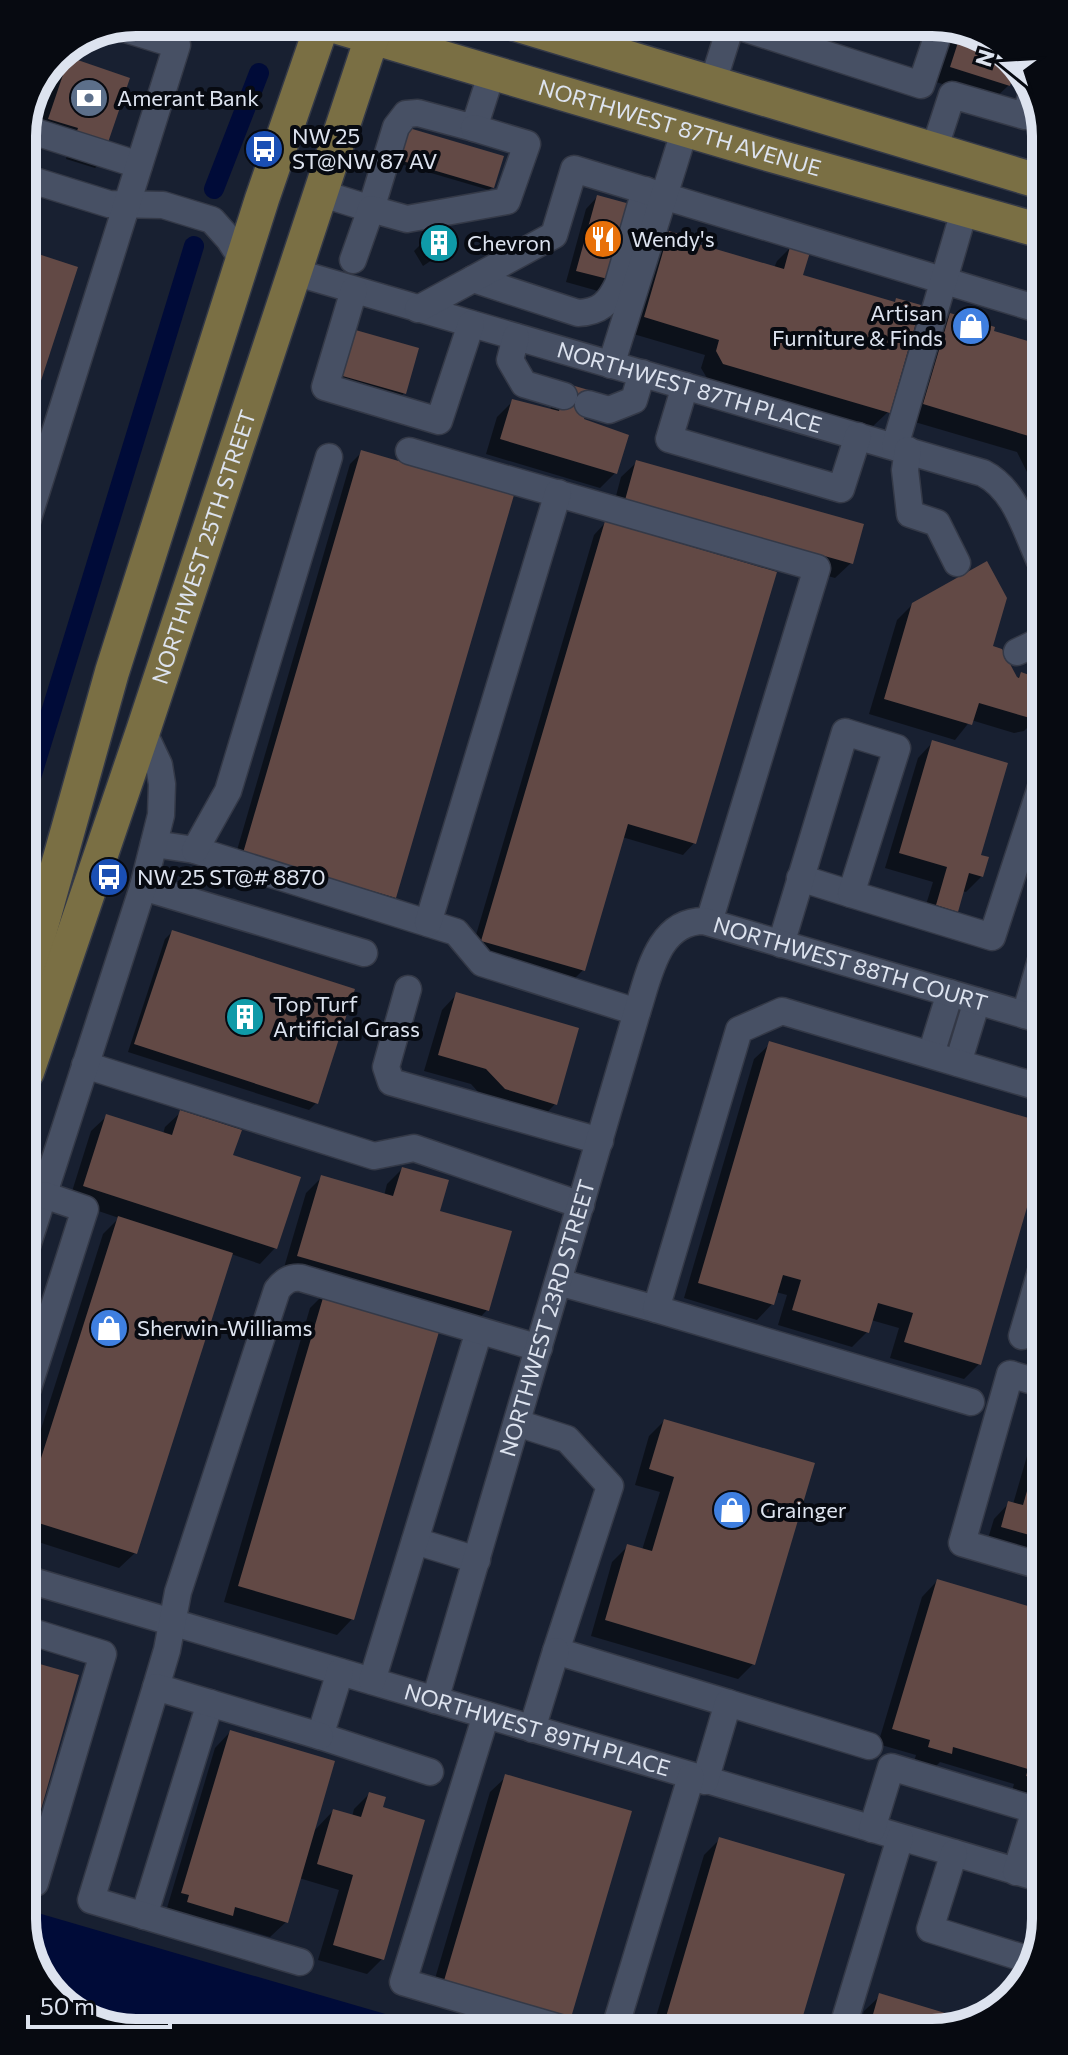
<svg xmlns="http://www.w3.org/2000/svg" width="1068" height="2055" font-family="Commissioner,sans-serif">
<rect width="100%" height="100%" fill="#182031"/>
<path fill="#000b38" d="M31 1911 382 2013 440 2030 129 2033 72 2014 31 1963Z"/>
<path fill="#0007" d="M757 22H858L838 35 822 39H798Z
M953 27 996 41 1017 67 1009 85 993 100 936 82Z
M69 60 98 165 95 168 66 159 72 141 38 130 58 71Z
M409 131 492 187 489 190 397 163Z
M597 197 610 279 598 291 566 282 586 209Z
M670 234 693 245 774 268 777 261 792 246 801 276 893 304 897 300 888 412 872 427 707 378 701 368 705 355 630 333 655 249Z
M421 244H456L423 266 414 251Z
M23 251 75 268 24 428Z
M950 315 991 332 1038 346 1039 496 1017 452 908 420 935 331Z
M353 331 404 393 393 404 329 386Z
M513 401 550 411 553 401 581 420 615 473 600 488 486 454 497 417Z
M362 452 395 897 383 908 233 864 350 464Z
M637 462 851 563 835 578 611 515 621 477Z
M605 523 694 843 683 855 622 837 583 970 571 982 471 952 594 535Z
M913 604 990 648 1016 680 1021 674 1028 683 1040 689V715L1024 731 1014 733 971 720 955 740 869 714 897 620Z
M933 742 979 856 982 876 966 892 962 891 956 911 941 926 921 921 933 882 885 868 918 758Z
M172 932 316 1103 309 1110 128 1052 165 939Z
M457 994 555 1104 540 1120 489 1104 471 1084 424 1071 442 1010Z
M770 1044 1042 1124V1149L979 1364 964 1379 890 1358 899 1328 871 1320 868 1331 852 1347 778 1325 787 1295 776 1292 772 1304 757 1320 684 1298 754 1059Z
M181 1112 231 1156 275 1248 260 1264 231 1254 135 1553 119 1568 29 1539V1467L103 1234 119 1218 69 1201 91 1131 107 1116 163 1134 165 1127Z
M402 1169 438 1212 487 1310 472 1326 283 1271 306 1193 321 1178 384 1196 387 1184Z
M325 1293 352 1619 337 1635 224 1602 310 1308Z
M1044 1410V1559L987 1542 994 1519 1009 1503 1013 1504 1039 1415Z
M664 1421 753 1664 738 1679 591 1636 612 1562 628 1546 642 1550 660 1492 635 1485 649 1436Z
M937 1581 1045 1613V1794L1039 1792 1034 1798 1012 1791 1014 1784 940 1762 934 1768 914 1762 916 1755 878 1744 922 1597Z
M230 1732 312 1833 333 1811 352 1817 354 1809 369 1794 381 1809 382 1959 367 1974 318 1960 339 1890 299 1878 286 1922 270 1937 223 1923 216 1931 173 1918 175 1911 167 1908 215 1748Z
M506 1777 568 2020 429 1999 490 1792Z
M720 1839 798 2026 653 2027 704 1855Z
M880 1996 976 2024 860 2025 864 2011Z"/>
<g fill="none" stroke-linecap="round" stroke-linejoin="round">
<path stroke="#000b38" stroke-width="20" d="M214 189 259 73
M25 797 194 246"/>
</g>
<path fill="#624945" d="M962 30 996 41 1016 66 1010 86 950 67Z
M69 57 130 78 100 166 68 156 78 128 48 119Z
M409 128 504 156 494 188 399 160Z
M597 195 630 204 612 280 576 271Z
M447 226 458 244 430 260 420 242Z
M669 231 696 239 695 243 784 269 791 243 811 249 803 275 895 302 896 298 921 305 890 413 723 364 716 351 719 340 644 317Z
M23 249 78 267 24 433Z
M950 313 995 327 994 331 1038 344 1039 450 1032 437 923 404Z
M352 329 419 348 406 394 339 375Z
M568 384 592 391 584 419 629 435 617 474 500 439 512 399 559 411Z
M361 450 514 495 396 898 243 853Z
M636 460 864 524 853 564 625 500Z
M605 521 777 572 696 844 628 824 585 971 481 941Z
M987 561 1007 598 993 646 1002 649 1017 677 1019 678 1021 672 1032 676 1031 682 1040 685V717L1030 718 979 703 972 725 884 699 912 603Z
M932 740 1008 763 981 855 989 857 983 877 969 873 958 912 936 905 947 867 899 853Z
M172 930 355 989 318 1104 134 1044Z
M456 992 579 1028 557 1105 505 1089 486 1069 438 1055Z
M769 1041 1042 1122V1156L981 1365 904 1342 913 1313 878 1303 869 1333 792 1310 801 1280 783 1275 774 1305 698 1283Z
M180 1110 242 1130 233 1155 301 1177 277 1249 83 1186 106 1114 172 1135Z
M402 1167 449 1180 440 1211 512 1231 489 1311 297 1256 321 1175 393 1196Z
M118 1216 233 1253 137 1554 29 1520V1496Z
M325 1291 441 1325 354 1620 238 1586Z
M664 1419 815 1463 755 1665 605 1620 627 1544 652 1551 674 1477 649 1469Z
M1043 1435H1044V1539L1001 1527 1008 1501 1023 1505Z
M937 1579 1045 1611V1781L1026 1776 1028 1769 953 1747 952 1754 928 1747 930 1740 892 1729Z
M29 1661 79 1675 31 1845 30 1844Z
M230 1730 335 1761 288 1923 235 1907 233 1916 187 1902 189 1895 181 1893Z
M505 1774 632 1811 570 2021 443 1984Z
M369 1792 386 1797 383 1807 425 1820 384 1960 333 1945 353 1875 317 1864 333 1809 361 1817Z
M719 1837 845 1874 800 2026 663 2027Z
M879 1993 978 2023 870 2025Z"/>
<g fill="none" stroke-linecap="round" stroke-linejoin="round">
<defs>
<g id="minor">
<path d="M725 22 921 85 942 23"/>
<path d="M713 82 732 22"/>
<path d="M23 128 139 165"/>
<path d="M934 150 952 95 1025 116 1034 87"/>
<path d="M22 177 109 204 163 205 212 220 229 239 243 261"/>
<path d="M320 193 371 209 396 127 406 114 418 113 474 128 492 72"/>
<path d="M353 260 371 209 407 219 507 201 527 144 474 128"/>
<path id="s1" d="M294 272 983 473C1015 489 1025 529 1039 559"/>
<path d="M473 279 578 313C600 312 609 303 618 284L645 190"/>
<path d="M354 290 325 387 439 421 471 324"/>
<path d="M418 309 554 235 574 169 1038 309"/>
<path d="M516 337 510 360 524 384 564 396"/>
<path d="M611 365 685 129"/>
<path d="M685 386 669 439 841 489 858 436"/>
<path d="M588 404 609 410 634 400 642 373"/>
<path d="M895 446 965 208"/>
<path d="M908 450 905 470 910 514 937 523 957 563"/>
<path d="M409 451 817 568 709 922"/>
<path d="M24 531 177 45 122 28"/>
<path d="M1017 652 1040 641"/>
<path d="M154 844 195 850 456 932 482 963 637 1012"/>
<path d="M195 850 228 791 329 457"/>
<path d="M800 878 851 894"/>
<path d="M143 887 364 953"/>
<path d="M428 923 558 493"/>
<path d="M781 944 845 732 897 748 851 894 992 937 1041 787"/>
<path d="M408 989 386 1067 391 1082 600 1141"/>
<path d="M1025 1015 1041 960"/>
<path d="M931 1054 950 993"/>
<path d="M958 1063 977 1001"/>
<path d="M85 1065 374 1156 414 1148 581 1205"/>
<path d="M27 1246 143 887 161 815 162 784 159 765 143 731"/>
<path d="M558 1282 656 1309"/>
<path d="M1022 1336 1043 1264"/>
<path d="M1043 1384 1010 1374 962 1543 1044 1567"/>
<path d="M28 1388 85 1209 44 1195"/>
<path d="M971 1402 656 1309 739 1030 782 1011 1042 1088"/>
<path d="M517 1423 567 1439 610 1486 556 1651 728 1703"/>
<path d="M415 1541 477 1560"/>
<path id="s2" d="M29 1580 1046 1880"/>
<path d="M29 1631 103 1654 35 1883"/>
<path d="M340 1672 320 1736 430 1772"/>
<path d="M372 1681 479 1331"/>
<path d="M156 1687 167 1650 178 1592 277 1290C284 1281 290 1277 301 1278L539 1348"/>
<path id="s3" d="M435 1700 637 1012C649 976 657 921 704 921L1042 1020"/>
<path d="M486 1715 403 1982 560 2028"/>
<path d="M532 1729 556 1651"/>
<path d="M705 1781 728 1703 869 1746"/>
<path d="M872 1829 891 1767 1045 1813"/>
<path d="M954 1853 930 1929 1033 1961"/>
<path d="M1016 1872 1035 1810"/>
<path d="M144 1916 210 1703"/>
<path d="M300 1962 91 1900 156 1687 320 1736"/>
<path d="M843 2026 900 1838"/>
<path d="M615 2028 691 1777"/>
</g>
<g id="major">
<path id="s4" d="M321 22 775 156 1038 230"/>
<path d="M509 22 1038 181"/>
<path d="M26 980 112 672 262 199 323 22"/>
<path id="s5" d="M27 1072 143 731 377 22"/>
</g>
</defs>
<use href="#minor" stroke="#343947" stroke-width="29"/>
<use href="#major" stroke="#343947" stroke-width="37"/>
<use href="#minor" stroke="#475064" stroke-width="26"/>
<use href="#major" stroke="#7a6f44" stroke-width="34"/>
</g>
<defs>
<symbol id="bank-disc" viewBox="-11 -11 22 22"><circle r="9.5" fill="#5c6f8a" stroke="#070a11"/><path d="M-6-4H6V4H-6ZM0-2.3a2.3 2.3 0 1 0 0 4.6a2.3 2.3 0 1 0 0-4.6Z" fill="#fff"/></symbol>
<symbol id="bus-disc" viewBox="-11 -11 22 22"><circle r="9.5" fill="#1a4fb4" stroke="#070a11"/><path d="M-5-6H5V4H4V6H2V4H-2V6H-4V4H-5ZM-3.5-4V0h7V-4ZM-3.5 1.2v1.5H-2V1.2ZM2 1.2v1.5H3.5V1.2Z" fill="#fff"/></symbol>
<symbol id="restaurant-disc" viewBox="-11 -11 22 22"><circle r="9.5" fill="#e8710a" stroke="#070a11"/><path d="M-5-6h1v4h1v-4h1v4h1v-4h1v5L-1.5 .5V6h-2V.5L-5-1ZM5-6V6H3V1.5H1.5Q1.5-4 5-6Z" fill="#fff"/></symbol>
<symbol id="building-disc" viewBox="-11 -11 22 22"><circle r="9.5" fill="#0f9aa8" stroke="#070a11"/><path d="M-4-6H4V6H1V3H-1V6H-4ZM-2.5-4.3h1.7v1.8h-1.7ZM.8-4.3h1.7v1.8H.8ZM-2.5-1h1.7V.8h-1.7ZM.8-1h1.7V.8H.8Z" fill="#fff"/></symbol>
<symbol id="shop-disc" viewBox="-11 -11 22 22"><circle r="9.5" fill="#3f7fe0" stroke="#070a11"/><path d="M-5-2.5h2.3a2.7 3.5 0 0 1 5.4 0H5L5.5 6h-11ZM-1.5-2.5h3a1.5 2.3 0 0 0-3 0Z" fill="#fff"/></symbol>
</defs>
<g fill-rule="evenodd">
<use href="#bank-disc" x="67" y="76" width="44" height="44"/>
<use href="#bus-disc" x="242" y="127" width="44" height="44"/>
<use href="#restaurant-disc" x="581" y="217" width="44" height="44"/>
<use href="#building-disc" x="417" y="221" width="44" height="44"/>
<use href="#shop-disc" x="949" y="304" width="44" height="44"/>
<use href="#bus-disc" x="87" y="855" width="44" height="44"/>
<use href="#building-disc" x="223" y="995" width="44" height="44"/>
<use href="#shop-disc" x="87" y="1306" width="44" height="44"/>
<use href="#shop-disc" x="710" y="1488" width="44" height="44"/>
</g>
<g text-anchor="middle" stroke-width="8" stroke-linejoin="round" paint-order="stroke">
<g font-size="22" fill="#dde3ef" stroke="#070a11" text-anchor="start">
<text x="117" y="106">Amerant Bank</text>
<text x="292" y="144">NW 25<tspan x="292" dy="25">ST@NW 87 AV</tspan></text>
<text x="631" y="247">Wendy's</text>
<text x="467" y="251">Chevron</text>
<text x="943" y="321" text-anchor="end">Artisan<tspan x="943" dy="25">Furniture &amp; Finds</tspan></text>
<text x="137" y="885">NW 25 ST@# 8870</text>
<text x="273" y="1012">Top Turf<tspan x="273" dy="25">Artificial Grass</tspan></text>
<text x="137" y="1336">Sherwin-Williams</text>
<text x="760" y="1518">Grainger</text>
</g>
<g font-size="22" fill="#dde3ef" stroke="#070a11">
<text dy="8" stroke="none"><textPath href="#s4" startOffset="374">NORTHWEST 87TH AVENUE</textPath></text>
<text dy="8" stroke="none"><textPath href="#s1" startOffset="412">NORTHWEST 87TH PLACE</textPath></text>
<text dy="8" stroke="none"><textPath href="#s5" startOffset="554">NORTHWEST 25TH STREET</textPath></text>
<text dy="8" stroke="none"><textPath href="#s3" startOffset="992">NORTHWEST 88TH COURT</textPath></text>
<text dy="8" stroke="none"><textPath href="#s3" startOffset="398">NORTHWEST 23RD STREET</textPath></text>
<text dy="8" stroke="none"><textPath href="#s2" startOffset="530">NORTHWEST 89TH PLACE</textPath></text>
</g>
</g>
<path d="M0 0H1068V2055H0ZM136 36H932A100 100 0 0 1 1032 136V1919A100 100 0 0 1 932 2019H136A100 100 0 0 1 36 1919V136A100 100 0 0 1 136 36Z" fill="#070a11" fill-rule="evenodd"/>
<path fill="none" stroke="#dde3ef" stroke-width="10" d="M136 36H932A100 100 0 0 1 1032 136V1919A100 100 0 0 1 932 2019H136A100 100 0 0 1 36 1919V136A100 100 0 0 1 136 36Z"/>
<g transform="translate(1004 64) rotate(288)" stroke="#070a11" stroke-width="6" paint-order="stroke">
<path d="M0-6L14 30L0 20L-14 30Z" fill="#dde3ef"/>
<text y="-12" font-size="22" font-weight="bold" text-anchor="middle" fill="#dde3ef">N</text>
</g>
<path d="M28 2015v12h142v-12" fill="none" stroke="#dde3ef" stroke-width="4"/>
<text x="40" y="2015" font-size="24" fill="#dde3ef" stroke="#070a11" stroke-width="6" paint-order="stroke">50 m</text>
</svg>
